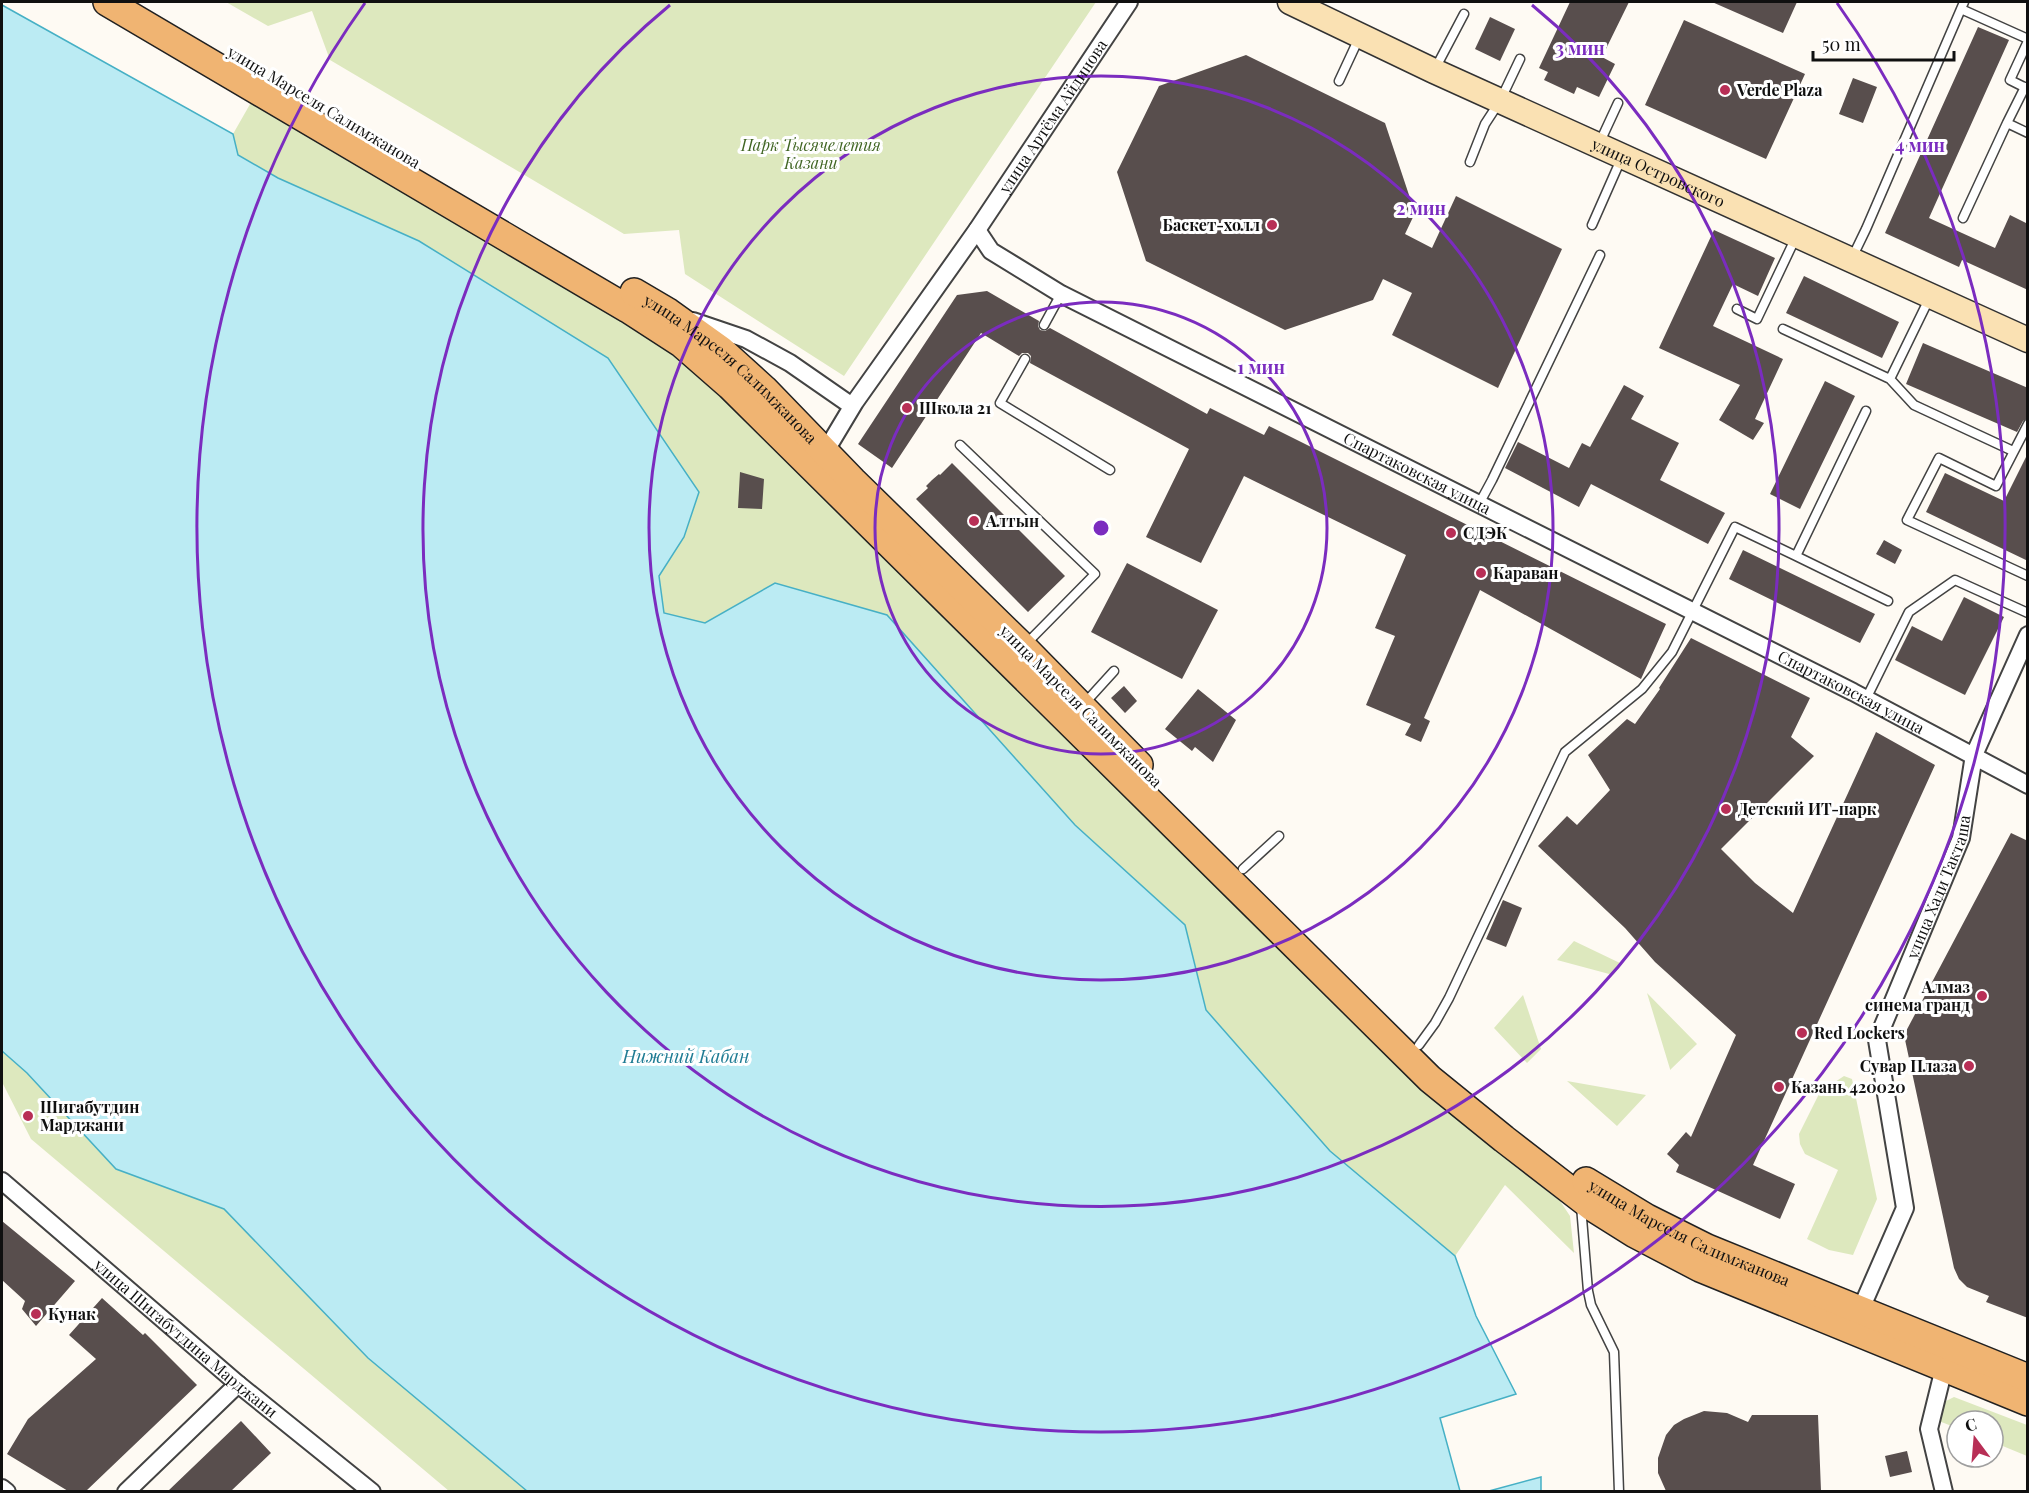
<svg xmlns="http://www.w3.org/2000/svg" width="2029" height="1493" font-family="'Playfair Display',serif">
<rect width="100%" height="100%" fill="#fefaf3"/>
<path fill="#dde8be" d="M226 2H1096L844 376 685 274 679 230 624 234 330 60 312 11 268 26Z
M253 99 571 284 680 359 772 437 1087 759 1229 898 1517 1168 1560 1201 1570 1216 1574 1253 1505 1185 1455 1256 1330 1151 1206 1010 1185 925 1075 825 775 583 705 623 664 613 659 576 684 537 608 358 419 241 278 178 238 155 233 134Z
M1574 941 1622 964 1613 975 1557 960Z
M1647 993 1697 1044 1670 1070V1069Z
M1523 995 1541 1049 1527 1063 1494 1028Z
M2 1051 27 1073 116 1169 224 1209 368 1358 527 1491H449L31 1139 2 1082Z
M1844 1076 1852 1079 1877 1199 1853 1255 1829 1250 1807 1239 1838 1170 1805 1154 1800 1144 1799 1134 1820 1092Z
M1567 1081 1646 1095 1617 1126Z
M1954 1397 2027 1425V1456L1993 1442V1421H1957V1428L1936 1420 1942 1403Z"/>
<path fill="#bbebf3" stroke="#46b0c5" stroke-width="1.5" d="M2 5 233 134 238 155 278 178 419 241 608 358 699 492 684 537 659 576 664 613 705 623 775 583 887 615 1075 825 1185 925 1206 1010 1330 1151 1455 1256 1476 1316 1516 1394 1440 1418 1460 1491H527L368 1358 224 1209 116 1169 27 1073 2 1051Z
M1541 1477V1491H1489Z"/>
<path fill="#584e4d" d="M1570 2H1629L1602 57 1615 64 1599 97 1577 87 1574 94 1544 80 1548 72 1539 68Z
M1712 2H1797L1783 33Z
M1490 17 1515 29 1500 61 1475 49Z
M1684 20 1805 74 1766 159 1645 105Z
M1978 27 2009 40 1929 218 1995 248 2010 215 2028 224V290L1962 260 1959 267 1885 233Z
M1246 55 1385 123 1415 213 1405 234 1432 248 1456 196 1562 249 1498 388 1392 335 1412 293 1383 279 1373 300 1285 330 1146 261 1117 172 1159 86Z
M1853 78 1877 87 1863 123 1839 114Z
M1714 230 1775 258 1758 296 1733 284 1713 326 1783 359 1755 419 1764 423 1753 440 1719 420 1740 385 1659 348Z
M1804 276 1899 322 1882 358 1786 313Z
M987 291 1039 321 1038 326 1040 330 1045 331 1050 328 1207 414 1210 408 1264 435 1269 426 1666 624 1641 679 1480 590 1424 718 1430 721 1421 742 1405 735 1411 724 1366 705 1395 636 1375 628 1406 555 1244 476 1201 563 1146 537 1189 449 1030 363 1031 356 1028 353H1022L1019 356 981 333 892 468 858 444 957 295Z
M1923 343 2028 388V418L2023 421 2017 432 1906 384Z
M1825 381 1855 396 1800 509 1770 494Z
M1624 385 1644 396 1631 419 1679 443 1660 480 1725 513 1708 544 1591 484 1579 507 1505 468 1518 442 1569 468 1582 443 1590 447Z
M2028 453V561L1926 512 1945 473 2004 501Z
M952 463 1065 576 1028 612 916 499 928 488 926 486 932 480 939 474 940 475Z
M740 472 764 479 762 509 738 508Z
M1884 540 1902 550 1895 564 1876 554Z
M1743 550 1875 614 1860 643 1729 579Z
M1127 563 1218 610 1182 679 1091 632Z
M1964 597 2004 617 1965 695 1895 660 1912 626 1942 641Z
M1691 638 1810 698 1791 737 1814 756 1721 849 1755 883 1793 913 1876 732 1935 765 1753 1165 1795 1184 1780 1219 1676 1172 1679 1165 1667 1154 1686 1132 1691 1137 1736 1035 1655 962 1625 928 1538 846 1567 816 1577 825 1610 790 1588 755 1627 719 1635 724 1660 689 1659 688Z
M1124 686 1137 701 1125 713 1111 698Z
M1198 689 1236 720 1213 762 1195 747 1192 751 1165 729Z
M2011 833 2028 841V1318L1986 1302 1989 1296 1967 1287 1959 1279 1954 1268 1904 1035Z
M1503 900 1522 908 1506 947 1486 939Z
M2 1221 75 1281 36 1326 22 1309 25 1301 2 1280Z
M102 1298 143 1335 145 1333 197 1385 86 1491H68L7 1454 28 1419 96 1359 69 1335Z
M1704 1411 1727 1413 1748 1422 1752 1415H1818L1821 1491H1666L1658 1473V1458L1666 1435 1674 1425 1684 1419Z
M241 1421 271 1453 231 1491H168Z
M1907 1451 1912 1472 1890 1477 1885 1456Z"/>
<g fill="none" stroke-linecap="round" stroke-linejoin="round">
<defs>
<path id="lane" d="M1961 9 2028 39
M2028 41 2010 80 2028 89
M1435 69 1464 14
M1339 81 1359 38
M2025 87 2007 123 2028 133
M1599 144 1618 103
M1470 162 1485 124 1500 101 1520 59
M1963 218 2007 123
M1592 225 1622 157
M1852 258 1866 229 1964 2
M1737 309 1757 319 1796 237
M1044 325 1061 294
M1783 329 1890 379 1930 297
M1025 359 1000 403 1110 470
M1890 379 1914 405 2013 451
M2028 424 1996 486 1939 458 1907 520 2028 576
M960 445 1095 574 1026 644
M1479 504 1492 480 1600 255
M1796 556 1888 601
M1866 699 1909 612 1955 580 2028 613
M1084 704 1114 671
M1243 869 1279 836
M1419 1045 1435 1023 1449 998 1565 752 1642 689 1672 652 1735 527 1796 556 1866 411
M1581 1206 1588 1291 1591 1305 1614 1352 1619 1492"/>
<g id="street">
<path id="s1" d="M977 230 991 251 1061 294 1853 692 2028 785"/>
<path d="M693 321 746 339 790 363 852 406"/>
<path id="s2" d="M825 452 855 402 977 230 1129 2"/>
<path id="s3" d="M2 1181 238 1384 372 1492"/>
<path id="s4" d="M1860 1311 1905 1208 1877 1040 1961 838 1974 755 2028 635"/>
<path d="M2 1488 7 1492"/>
<path d="M126 1492 238 1384"/>
<path d="M1944 1492 1929 1429 1944 1368"/>
</g>
<g id="secondary">
<path id="s5" d="M1290 2 1434 71 2028 340"/>
</g>
<g id="primary">
<path d="M107 2 628 309 682 344 730 386 1430 1079 1504 1139 1592 1207 1635 1234 1700 1268 2028 1402"/>
<path id="s6" d="M634 292 668 312 721 350 764 389 853 481 1023 647 1139 765"/>
<path id="s7" d="M1586 1181 1647 1218 1707 1248 2028 1378"/>
</g>
</defs>
<use href="#lane" stroke="#434343" stroke-width="11"/>
<use href="#street" stroke="#434343" stroke-width="20"/>
<use href="#secondary" stroke="#323232" stroke-width="27"/>
<use href="#primary" stroke="#212121" stroke-width="30"/>
<use href="#lane" stroke="#fff" stroke-width="8"/>
<use href="#street" stroke="#fff" stroke-width="16"/>
<use href="#secondary" stroke="#fae1b3" stroke-width="24"/>
<use href="#primary" stroke="#f0b472" stroke-width="27"/>
</g>
<g fill="none" stroke="#7b2cbf" stroke-width="3">
<circle cx="1101" cy="528" r="226"/>
<circle cx="1101" cy="528" r="452"/>
<path d="M1532 5A678 678 0 1 1 670 5"/>
<path d="M1837 3A904 904 0 1 1 365 3"/>
</g>
<g fill="#b82f56" stroke="#fff" stroke-width="2">
<circle cx="1725" cy="90" r="6"/>
<circle cx="1272" cy="225" r="6"/>
<circle cx="907" cy="408" r="6"/>
<circle cx="974" cy="521" r="6"/>
<circle cx="1451" cy="533" r="6"/>
<circle cx="1481" cy="573" r="6"/>
<circle cx="1726" cy="809" r="6"/>
<circle cx="1982" cy="996" r="6"/>
<circle cx="1802" cy="1033" r="6"/>
<circle cx="1969" cy="1066" r="6"/>
<circle cx="1779" cy="1087" r="6"/>
<circle cx="28" cy="1116" r="6"/>
<circle cx="36" cy="1314" r="6"/>
</g>
<g text-anchor="middle" stroke-width="6" stroke-linejoin="round" paint-order="stroke">
<g font-size="16" font-weight="bold" fill="#101010" stroke="#fff" text-anchor="start">
<text x="1737" y="96">Verde Plaza</text>
<text x="1260" y="231" text-anchor="end">Баскет-холл</text>
<text x="919" y="414">Школа 21</text>
<text x="986" y="527">Алтын</text>
<text x="1463" y="539">СДЭК</text>
<text x="1493" y="579">Караван</text>
<text x="1738" y="815">Детский ИТ-парк</text>
<text x="1970" y="993" text-anchor="end">Алмаз<tspan x="1970" dy="18">синема гранд</tspan></text>
<text x="1814" y="1039">Red Lockers</text>
<text x="1957" y="1072" text-anchor="end">Сувар Плаза</text>
<text x="1791" y="1093">Казань 420020</text>
<text x="40" y="1113">Шигабутдин<tspan x="40" dy="18">Марджани</tspan></text>
<text x="48" y="1320">Кунак</text>
</g>
<g font-size="16" fill="#101010" stroke="#fff">
<text transform="translate(324 107) rotate(31)" y="6">улица Марселя Салимжанова</text>
<text dy="6" stroke="none"><textPath href="#s2" startOffset="406">улица Артёма Айдинова</textPath></text>
<text dy="6" stroke="none"><textPath href="#s5" startOffset="406">улица Островского</textPath></text>
<text dy="6" stroke="none"><textPath href="#s6" startOffset="124">улица Марселя Салимжанова</textPath></text>
<text dy="6" stroke="none"><textPath href="#s1" startOffset="506">Спартаковская улица</textPath></text>
<text dy="6" stroke="none"><textPath href="#s1" startOffset="992">Спартаковская улица</textPath></text>
<text transform="translate(1081 706) rotate(45)" y="6">улица Марселя Салимжанова</text>
<text dy="6" stroke="none"><textPath href="#s4" startOffset="448">улица Хади Такташа</textPath></text>
<text dy="6" stroke="none"><textPath href="#s7" startOffset="116">улица Марселя Салимжанова</textPath></text>
<text dy="6" stroke="none"><textPath href="#s3" startOffset="242">улица Шигабутдина Марджани</textPath></text>
</g>
<g font-size="16" font-style="italic" fill="#406523" stroke="#fff">
<text x="811" y="151">Парк Тысячелетия<tspan x="811" dy="18">Казани</tspan></text>
</g>
<g font-size="18" font-style="italic" fill="#1f7c94" stroke="#fff">
<text x="686" y="1063">Нижний Кабан</text>
</g>
</g>
<circle cx="1101" cy="528" r="9" fill="#7b2cbf" stroke="#fff" stroke-width="3"/>
<g font-size="18" text-anchor="middle" font-weight="bold" fill="#7b2cbf" stroke="#fff" stroke-width="6" stroke-linejoin="round" paint-order="stroke">
<text x="1580" y="55">3 мин</text>
<text x="1920" y="152">4 мин</text>
<text x="1421" y="215">2 мин</text>
<text x="1261" y="374">1 мин</text>
</g>
<rect width="2029" height="1493" fill="none" stroke="#101010" stroke-width="6"/>
<g transform="translate(1975 1439) rotate(344)"><circle r="28" fill="#ffffff" stroke="#9f9f9f" stroke-width="1.5"/>
<path d="M0-4.5L10 22L0 15L-10 22Z" fill="#b82f56"/>
<text y="-9" font-size="16" font-weight="bold" text-anchor="middle" fill="#101010">С</text>
</g>
<path d="M1813 51v9h141v-9" fill="none" stroke="#101010" stroke-width="3"/>
<text x="1822" y="51" font-size="18" fill="#101010" stroke="#ffffff" stroke-width="4.5" paint-order="stroke">50 m</text>
</svg>
